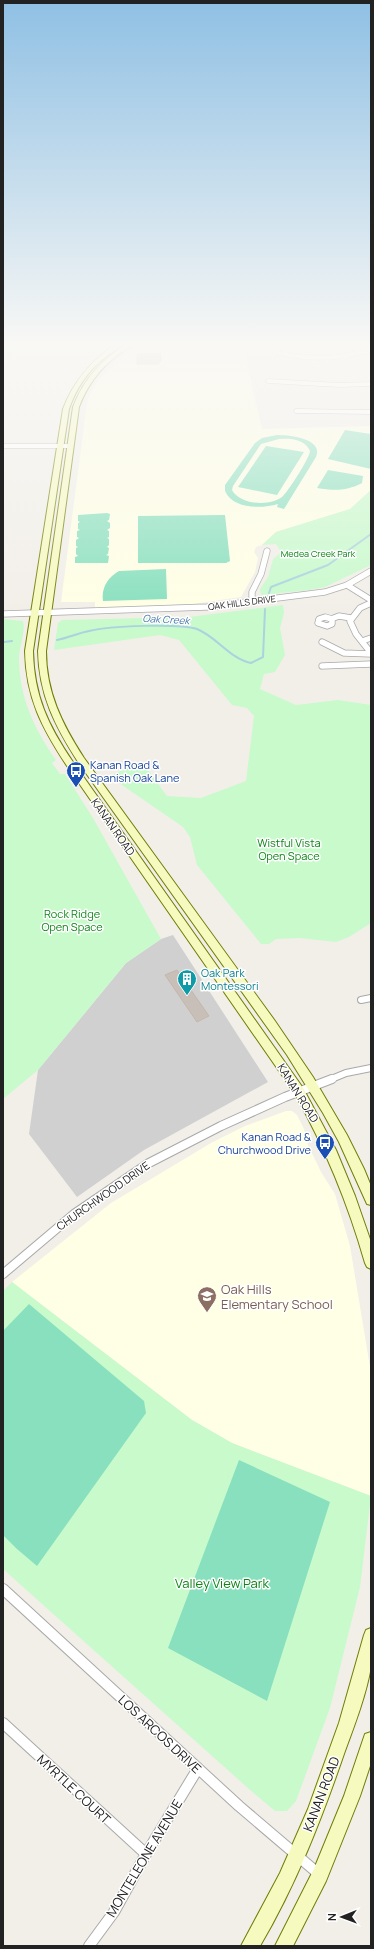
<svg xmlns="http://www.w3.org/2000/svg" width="374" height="1949" font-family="Manrope,sans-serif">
<rect width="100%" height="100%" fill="#f2efe9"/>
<path fill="#ffffe5" d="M243 346 262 429 371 426V490L350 509 276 532 262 545 256 547 254 552 258 558 255 572 241 597 193 604 95 608V602H61L87 403 90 394 98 380 127 354 134 351Z
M286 1111H292L297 1115 304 1129 308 1145 321 1172 335 1194 350 1246 371 1373V1496L232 1443 192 1420 12 1282 111 1203 211 1143 245 1126Z"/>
<path fill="#d0d0d0" d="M173 935 268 1082 144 1150 77 1197 29 1134 38 1070 126 963 161 939Z"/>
<path fill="#c8facc" d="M3 343H110L98 351 24 350 8 355 3 354Z
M371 490V565L325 587 309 590 261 595 260 589 268 577 273 559 281 552 276 544 262 545 276 532 350 509Z
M283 605 284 613 280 628 285 655 275 672 264 674 260 689 296 705 338 700 371 705V923L349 937 336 942 300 938 276 939 269 944H261L197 865 190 837 183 827 109 776 142 762 167 796 201 798 246 781 254 716 247 708 232 705 179 640 160 635 54 650 58 623 62 620 189 617Z
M3 619 23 621C26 632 19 647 19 658 19 696 34 729 56 760L52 763 60 774H65L93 818 161 939 126 963 38 1070 3 1099Z
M12 1282 192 1420 232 1443 371 1496 360 1587 330 1708 296 1801 287 1811H275L249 1789 3 1569V1291Z"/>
<path fill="#88e0be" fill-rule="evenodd" d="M345 430 371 434V469L328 459Z
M277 435C288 435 324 438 316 457L284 509 277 507 278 504C261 509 233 509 225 491V485L255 443 262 438ZM279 439C290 438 305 439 310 451 309 459 289 490 283 496 271 507 240 505 232 490L233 486 261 444Z
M266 446 304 452 277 495 238 487Z
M328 470 363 476 362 483C347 491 334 491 317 488Z
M107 513 110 514 109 520 107 521 110 523V528L107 530 109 531V537L107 538 109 539V545L107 547 109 548 108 554 106 555 109 556 108 563H75V557L78 556 76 554V548L78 547 76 546V540L79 538 77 537V531L80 530 78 529V523L80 522 78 521V515Z
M225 515 230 561 226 563H138V516Z
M166 569 167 599 103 601C101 588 108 577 119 571Z
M29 1304 144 1401 146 1413 37 1566 17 1549 3 1535V1331Z
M239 1460 330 1502 267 1701 168 1648Z"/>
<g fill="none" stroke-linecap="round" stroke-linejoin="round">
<path stroke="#aad3df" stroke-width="2" d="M269 593 271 587 328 565 371 534
M57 640C68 638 78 633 89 631 109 626 179 623 197 629 217 637 230 659 251 663L263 657 265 609
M4 642 12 641"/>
</g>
<path fill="#c7bfb8" stroke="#c4b6ab" d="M161 353V361L159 362V364H137V354Z
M177 970 209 1016 197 1022 165 975Z"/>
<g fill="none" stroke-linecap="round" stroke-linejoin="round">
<defs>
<path id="street-far4" d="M352 343 371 351
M279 353C310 360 339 360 369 350
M268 381 339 385 371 384
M296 411 371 412
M3 446H70"/>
<path id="street-far3" d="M347 585 371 600
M252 602V592L261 574 267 551
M371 603 360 608 350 621 356 634 371 653
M3 614 207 607 325 592 347 585 371 571
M325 617 332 619V624L327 626 318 623 319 619Z
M331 619 339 616 351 618
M362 641 371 638
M322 642 344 653 371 654
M322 666 371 664"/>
<path id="street-far2" d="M361 1000 371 998
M329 1080 346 1073 371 1068"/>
<path id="street-far1" d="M3 1274 74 1214 149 1163 221 1126 285 1097 332 1079"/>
<path id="street" d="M3 1589 239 1806 320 1875
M3 1723 146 1854
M89 1946 114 1912 146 1854 197 1770"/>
<path id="secondary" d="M117 343H124C118 349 110 353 104 358 87 372 76 389 69 409L33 651C34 696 48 725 73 762L303 1088 336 1150 355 1196 371 1242V1269L367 1267 365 1263C348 1203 325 1148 295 1094L67 766C42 728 26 698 25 651L63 409C74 380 92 360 117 343Z
M129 343H136C130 348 123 351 118 355 99 369 87 386 79 407L46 651C46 692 62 724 84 758L275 1021 313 1077 347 1135 364 1169 371 1186V1205L367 1204 339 1142 323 1113 287 1055 78 762C55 726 39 695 38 651L73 407C84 378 103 358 129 343Z
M371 1628C371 1640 373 1655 371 1667 366 1695 355 1724 345 1751 322 1818 296 1885 260 1946H241L280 1873 308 1809 339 1723 364 1635 366 1630Z
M371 1732V1763L360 1796 326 1881 293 1946H275L314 1869 344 1796 365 1734Z"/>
</defs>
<use href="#street-far4" stroke="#a9a9a9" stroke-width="5"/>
<use href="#street-far3" stroke="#a9a9a9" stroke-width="7"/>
<use href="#street-far2" stroke="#a9a9a9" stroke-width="8"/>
<use href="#street-far1" stroke="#a9a9a9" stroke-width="10"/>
<use href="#street" stroke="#a9a9a9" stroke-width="12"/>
<use href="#secondary" stroke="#707d05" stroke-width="2"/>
<use href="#street-far4" stroke="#fff" stroke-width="4"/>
<use href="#street-far3" stroke="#fff" stroke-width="5.5"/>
<use href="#street-far2" stroke="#fff" stroke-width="6"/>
<use href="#street-far1" stroke="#fff" stroke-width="8"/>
<use href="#street" stroke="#fff" stroke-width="10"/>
<use href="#secondary" fill="#f7fabf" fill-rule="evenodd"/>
</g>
<linearGradient id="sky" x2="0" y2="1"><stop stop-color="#8fc0e4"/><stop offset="0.56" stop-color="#f9f8f5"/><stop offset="1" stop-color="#f9f8f5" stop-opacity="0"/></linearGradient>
<rect width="374" height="616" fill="url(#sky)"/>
<defs>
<symbol id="bus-pin" viewBox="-11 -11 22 30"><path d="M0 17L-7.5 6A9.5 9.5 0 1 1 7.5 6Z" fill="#1a4fb4" stroke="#fff"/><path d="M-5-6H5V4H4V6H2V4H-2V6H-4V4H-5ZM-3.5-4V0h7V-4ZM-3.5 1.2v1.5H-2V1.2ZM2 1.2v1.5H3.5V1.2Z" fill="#fff"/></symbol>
<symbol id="building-pin" viewBox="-11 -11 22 30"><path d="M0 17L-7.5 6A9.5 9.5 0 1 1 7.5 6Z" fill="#0f9aa8" stroke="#fff"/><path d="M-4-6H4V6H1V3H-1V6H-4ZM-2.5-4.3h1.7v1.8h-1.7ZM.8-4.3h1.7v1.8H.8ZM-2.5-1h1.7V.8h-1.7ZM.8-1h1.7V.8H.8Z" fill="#fff"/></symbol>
<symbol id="school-pin" viewBox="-11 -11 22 30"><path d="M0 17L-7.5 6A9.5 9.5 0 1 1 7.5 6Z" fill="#8d6e63" stroke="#fff"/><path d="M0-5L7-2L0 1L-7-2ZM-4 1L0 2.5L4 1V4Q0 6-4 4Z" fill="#fff"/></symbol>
</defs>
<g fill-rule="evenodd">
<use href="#bus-pin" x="65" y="760" width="22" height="30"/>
<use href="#building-pin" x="176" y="968" width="22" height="30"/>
<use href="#bus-pin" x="314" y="1132" width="22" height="30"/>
<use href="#school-pin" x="196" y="1285" width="22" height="30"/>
</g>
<g text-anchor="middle" stroke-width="3" stroke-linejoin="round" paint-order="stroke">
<g font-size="9" fill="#0c8416" stroke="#fff">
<text x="318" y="557">Medea Creek Park</text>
</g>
<g font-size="9" fill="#222" stroke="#fff">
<text transform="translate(242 603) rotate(-7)" y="3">OAK HILLS DRIVE</text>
</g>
<g font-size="10" font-style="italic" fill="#4a7aab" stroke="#fff">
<text transform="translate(166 619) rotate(3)" y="4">Oak Creek</text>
</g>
<g font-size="11" fill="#164399" stroke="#fff" text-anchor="start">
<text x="90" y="769">Kanan Road &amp;<tspan x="90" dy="13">Spanish Oak Lane</tspan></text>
<text x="311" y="1141" text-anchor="end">Kanan Road &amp;<tspan x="311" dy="13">Churchwood Drive</tspan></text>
</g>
<g font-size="11" fill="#222" stroke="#fff">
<text transform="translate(113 827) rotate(55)" y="4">KANAN ROAD</text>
<text transform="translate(298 1093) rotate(58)" y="4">KANAN ROAD</text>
<text transform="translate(103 1196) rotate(-35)" y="4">CHURCHWOOD DRIVE</text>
</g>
<g font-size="11" fill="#0c8416" stroke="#fff">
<text x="289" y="847">Wistful Vista<tspan x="289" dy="13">Open Space</tspan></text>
<text x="72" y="918">Rock Ridge<tspan x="72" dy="13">Open Space</tspan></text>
</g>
<g font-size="11" fill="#0d838f" stroke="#fff" text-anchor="start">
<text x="201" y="977">Oak Park<tspan x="201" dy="13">Montessori</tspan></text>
</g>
<g font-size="13" fill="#785e54" stroke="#fff" text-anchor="start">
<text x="221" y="1294">Oak Hills<tspan x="221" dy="15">Elementary School</tspan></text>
</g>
<g font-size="13" fill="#0c8416" stroke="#fff">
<text x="222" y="1588">Valley View Park</text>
</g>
<g font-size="13" fill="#222" stroke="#fff">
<text transform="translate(160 1734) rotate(43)" y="5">LOS ARCOS DRIVE</text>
<text transform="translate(74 1789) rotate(43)" y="5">MYRTLE COURT</text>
<text transform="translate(321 1794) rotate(-69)" y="5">KANAN ROAD</text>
<text transform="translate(144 1858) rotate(-59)" y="5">MONTELEONE AVENUE</text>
</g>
</g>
<rect width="374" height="1949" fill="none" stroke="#222222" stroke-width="8"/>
<g transform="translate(342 1917) rotate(269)" stroke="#ffffff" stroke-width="3" paint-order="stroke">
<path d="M0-3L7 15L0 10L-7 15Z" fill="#222222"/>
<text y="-6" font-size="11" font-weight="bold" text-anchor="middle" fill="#222222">N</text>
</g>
</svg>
